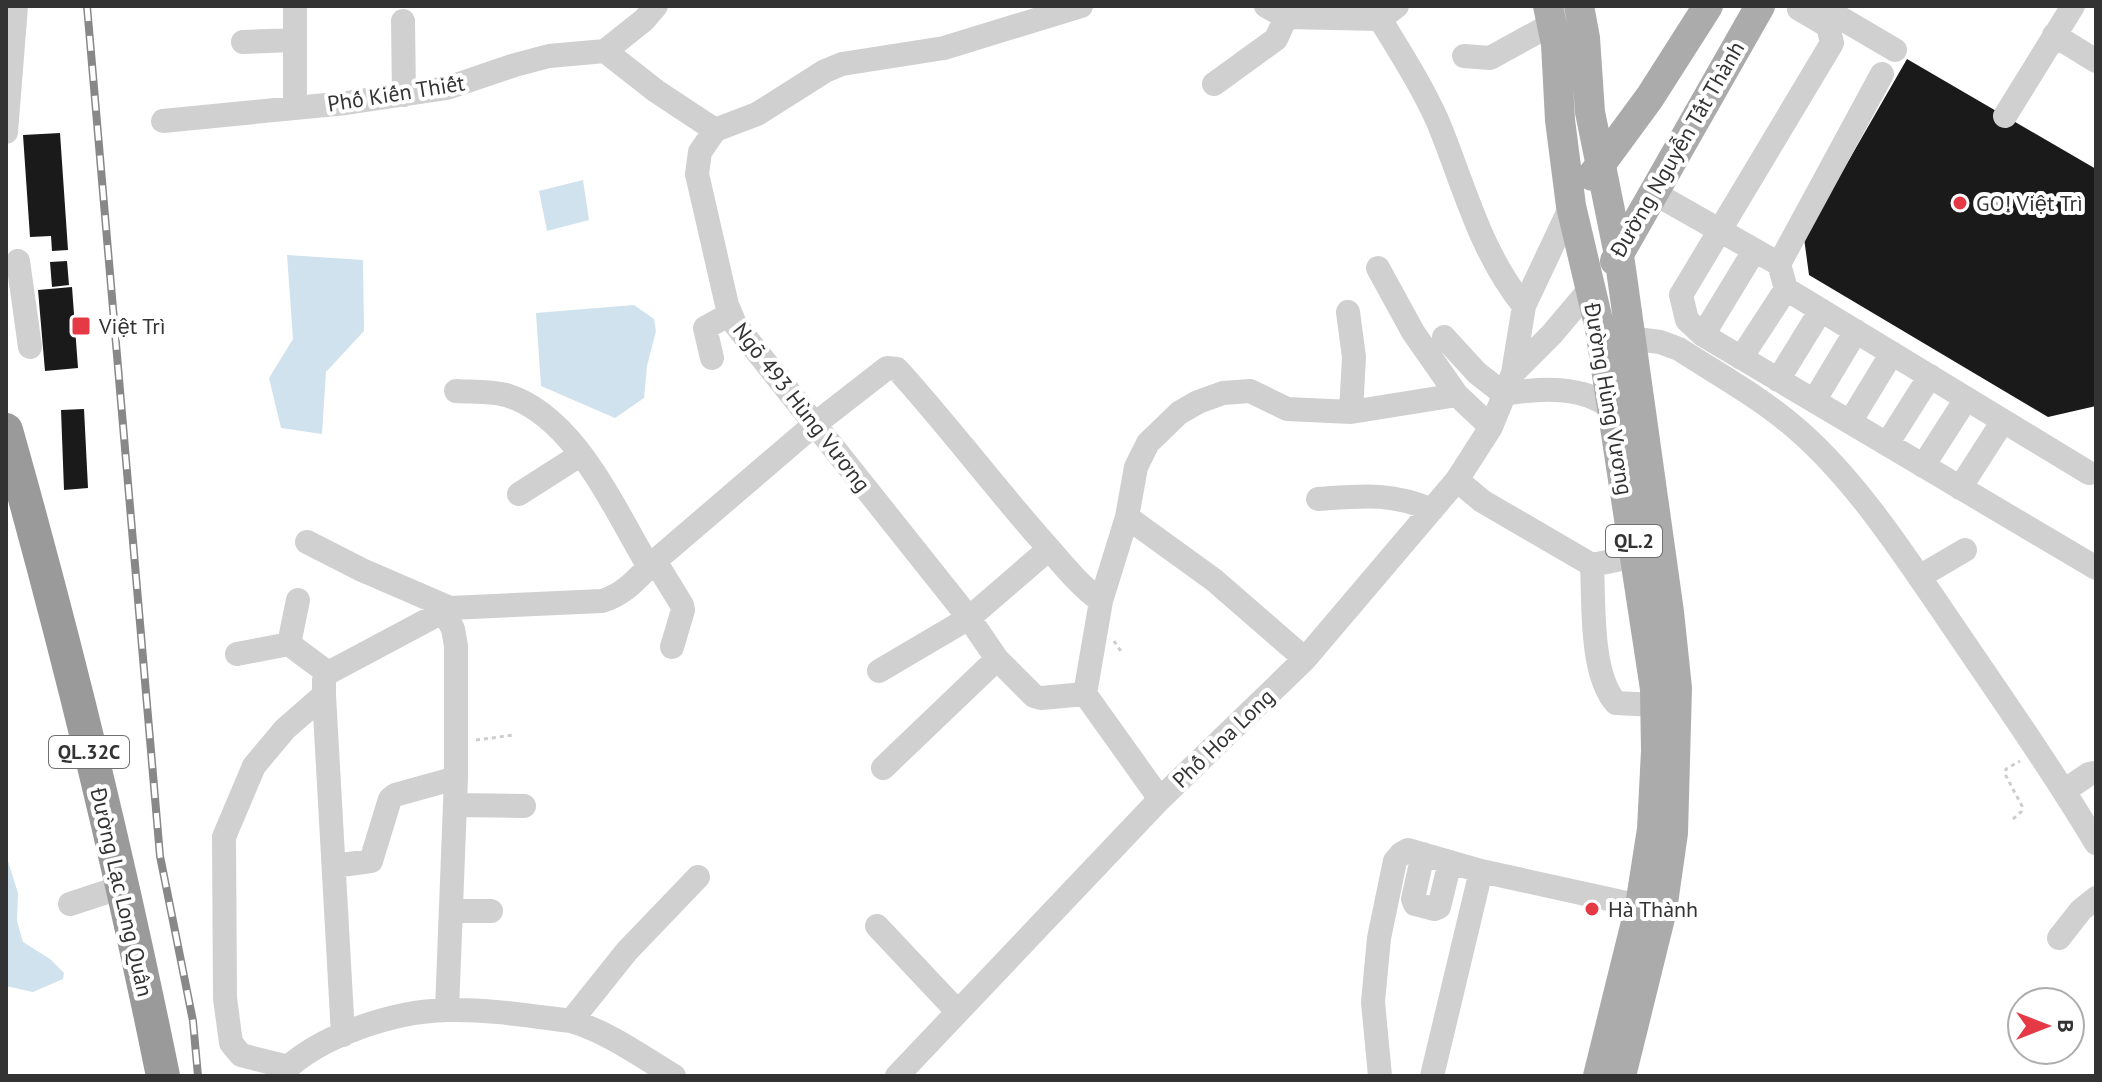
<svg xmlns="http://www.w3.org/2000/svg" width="2102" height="1082" font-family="'PT Sans',sans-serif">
<rect width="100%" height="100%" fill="#fff"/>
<path fill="#cfe2ee" d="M583 180 589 220 547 231 539 191Z
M287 255 363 260 364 331 326 372 322 434 281 428 269 378 293 339Z
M634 305 654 319 656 331 647 366 644 398 615 418 541 386 536 313Z
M6 855 18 893 17 921 23 942 50 959 64 973 63 979 33 992 6 986Z"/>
<path fill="#1a1a1a" d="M1907 59 2096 169V406L2048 417 1809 275 1804 238Z
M60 133 68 250 52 251 51 236 30 237 23 135Z
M67 261 69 285 52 287 50 262Z
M72 287 78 368 45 371 38 290Z
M84 409 88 488 64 490 61 410Z"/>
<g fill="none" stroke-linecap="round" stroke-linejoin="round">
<path stroke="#cdcdcd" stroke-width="3" stroke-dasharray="4 4" stroke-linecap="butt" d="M1114 641 1122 653
M476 740 514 735
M2013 819 2021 812 2022 806 2005 774 2006 769 2020 761"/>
<path stroke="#d0d0d0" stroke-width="24" d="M1081 6 944 48 842 64 825 71 757 114 715 130 700 152 697 174 727 305 735 324 969 618 997 659 1034 696 1041 698 1085 694
M1266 6 1286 17 1380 19 1397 6
M1820 6 1895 50
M1799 9 1828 26 1832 43 1681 295 1687 320 1703 335 2096 568
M1380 19C1400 52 1422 86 1438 122 1464 185 1480 252 1524 306
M403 21 404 95
M2054 35 2096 61
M243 42 295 40
M605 51 656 91 715 130
M1464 56 1490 58 1552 24
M1214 84 1276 39 1286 17
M295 107V6
M2005 116 2073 6
M163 121 346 103 447 88 515 65 549 56 605 51 644 20 656 6
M6 132 16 6
M1654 193 1779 264 1882 74
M18 261 30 347
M1779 264 1786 289 2089 473
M1378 268 1413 332 1457 395
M1348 312 1354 357 1351 412
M1703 335 1754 251
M1444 337 1477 373 1504 394C1540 388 1583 385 1612 409
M1629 338 1660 342 1679 349C1719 375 1763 399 1799 431 1856 481 1903 553 1946 616 1997 691 2049 765 2096 843
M712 358 705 328 730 314
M1741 358 1786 289
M1513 373 1552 334 1590 289
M1778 380 1821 310
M456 391C472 392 490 391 506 395 575 416 614 509 649 567
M1814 401 1856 331
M1850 422 1892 353
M1887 444 1930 376
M1923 466 1966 399
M1457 480 1482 501 1592 565 1636 556
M1960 488 2003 421
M519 494 580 455
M1318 499C1361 496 1391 492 1432 510
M1127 517 1214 580 1305 659
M307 542 362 570 450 608
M655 561 682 605 683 610 672 647
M1592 565C1594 603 1590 674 1616 703L1655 705
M1919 577 1965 550
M298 600 289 644 328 673
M444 612 453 629 456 646V778L447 1010
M237 654 289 644
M879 671 969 618 1049 549
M883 768 997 659
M2064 791 2089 774 2096 773
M1160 799 1085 694 1101 601 1127 517 1136 467 1148 443 1179 413 1198 402 1223 393 1250 391 1287 409 1351 412 1457 395 1491 427
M455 805 524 806
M1423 854 1413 899 1415 904 1434 909 1439 907 1450 862
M334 866 371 861 390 799 395 795 456 778
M70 904 122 887
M451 911H491
M877 926 957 1011
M2059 938 2081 910 2096 898
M571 1021 627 951 698 877
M343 1035 324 695V679L328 673 450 608 602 601C626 594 638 577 655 561L815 424 887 368 897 369C946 423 989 480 1037 535 1058 558 1076 583 1101 601
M288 1067 241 1055 231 1043 225 998 224 837 254 766 285 729 324 695
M279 1076C316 1036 394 1011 448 1010 488 1009 531 1016 571 1021 608 1032 641 1056 674 1076
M897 1076 1160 799 1305 659 1457 480 1491 427 1513 373 1524 306 1571 206
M1380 1076 1373 1002 1379 938 1395 861 1401 854 1408 850 1481 871
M1432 1076 1481 871 1640 906"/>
<path stroke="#ababab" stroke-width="30" d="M1548 6 1556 44 1560 120 1571 206 1600 329 1655 689 1656 751 1652 829 1640 906 1598 1076
M1579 6 1585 38 1590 112 1619 255 1669 612 1677 688 1673 833 1662 910 1621 1076
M1592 176 1650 97 1708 6
M1615 261 1760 6"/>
<path stroke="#9a9a9a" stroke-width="34" d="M6 430C66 643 119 859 163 1076"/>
<defs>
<path id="rail" d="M87 6 160 856 193 1021 198 1076"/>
</defs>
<use href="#rail" stroke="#888" stroke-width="8"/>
<use href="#rail" stroke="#fff" stroke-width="5" stroke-dasharray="15" stroke-linecap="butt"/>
</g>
<g fill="#e63946" stroke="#fff" stroke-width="3">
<circle cx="1960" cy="203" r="8"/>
<rect x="71" y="316" width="20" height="20" rx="4"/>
<circle cx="1592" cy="909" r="8"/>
</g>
<g text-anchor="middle" stroke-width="8" stroke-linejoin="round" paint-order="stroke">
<g fill="#fff" stroke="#707070" stroke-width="2">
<rect x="1606" y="525" width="56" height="32" rx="6"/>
<rect x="49" y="736" width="80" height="32" rx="6"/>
</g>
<g font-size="20" font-weight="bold" fill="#333">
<text x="1634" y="548">QL.2</text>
<text x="89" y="759">QL.32C</text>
</g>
<g font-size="22" fill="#333" stroke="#fff">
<text transform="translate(396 93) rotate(-9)" y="8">Phố Kiến Thiết</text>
<text transform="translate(1677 149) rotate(-60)" y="8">Đường Nguyễn Tất Thành</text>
<text transform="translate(1609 399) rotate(80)" y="8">Đường Hùng Vương</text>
<text transform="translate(802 407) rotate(52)" y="8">Ngõ 493 Hùng Vương</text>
<text transform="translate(1223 738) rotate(-44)" y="8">Phố Hoa Long</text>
<text transform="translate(122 892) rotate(77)" y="8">Đường Lạc Long Quân</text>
</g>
<g font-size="22" fill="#333" stroke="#fff" text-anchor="start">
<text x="1976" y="211">GO! Việt Trì</text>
<text x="99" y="334">Việt Trì</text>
<text x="1608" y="917">Hà Thành</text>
</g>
</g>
<rect width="2102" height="1082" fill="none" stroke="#333333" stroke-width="16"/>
<g transform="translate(2046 1026) rotate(90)"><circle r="38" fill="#ffffff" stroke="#adadad" stroke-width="2"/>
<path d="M0-6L14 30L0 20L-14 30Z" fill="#e63946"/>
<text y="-12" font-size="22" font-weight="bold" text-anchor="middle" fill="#333333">B</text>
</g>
</svg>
